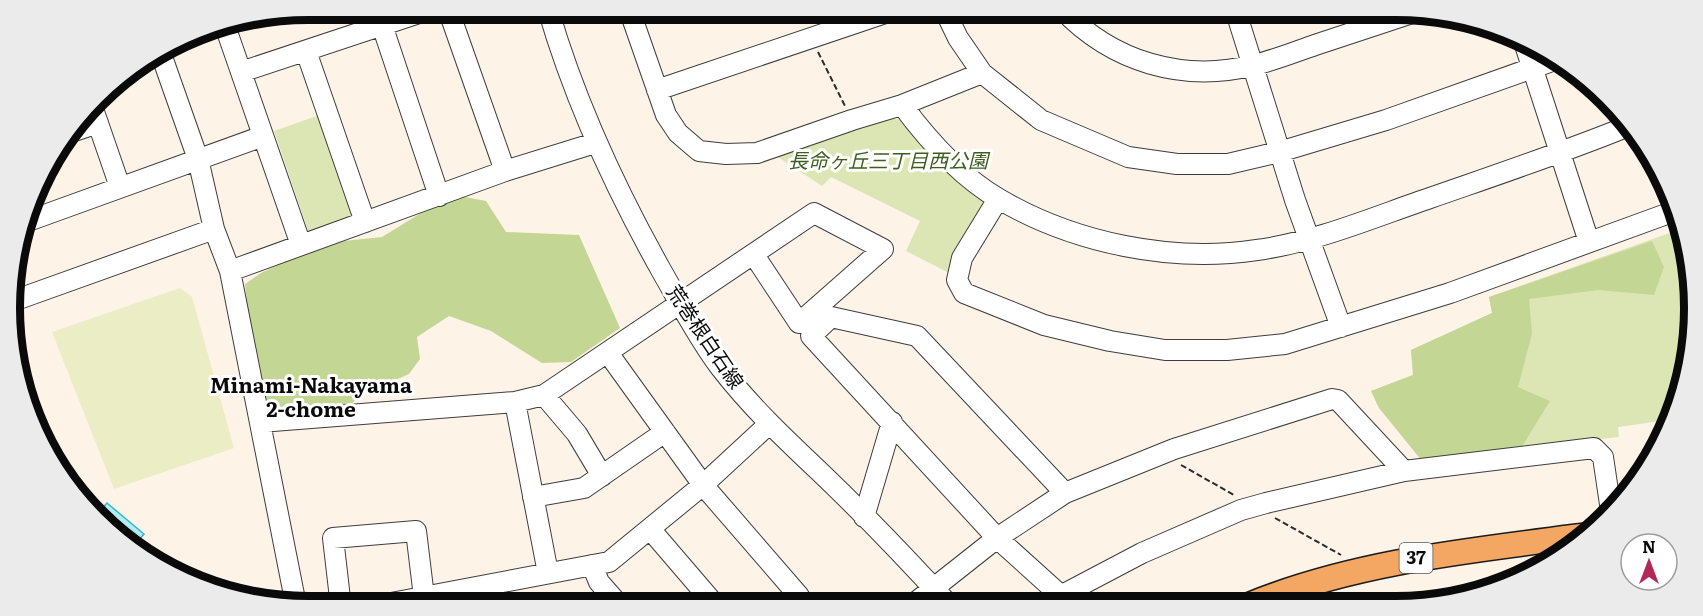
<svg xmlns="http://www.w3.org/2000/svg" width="1703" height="616" font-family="Literata,'Noto Sans JP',serif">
<rect width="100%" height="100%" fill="#fef3e7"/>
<path fill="#dce6b4" d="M325 113 361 215 309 233 274 131Z
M887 118 902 120 990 200 955 276 906 251 920 221 831 177 822 186 778 157Z
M1678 230 1691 269 1684 386 1668 420 1618 427 1619 437 1521 448 1379 408 1371 391 1413 375 1411 350 1492 313 1489 297Z"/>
<path fill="#c4d694" d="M460 196 486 201 506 232 579 235 620 328 571 362 542 363 491 331 449 316 417 337 420 359 409 374 384 385 368 378V389L347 408 270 415 249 322 245 284 261 273 297 256 344 241 382 237 434 205Z
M1652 241 1664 267 1654 295 1598 290 1529 299 1532 334 1518 387 1550 401 1521 448 1422 461 1379 408 1371 391 1413 375 1411 350 1492 313 1489 297Z"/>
<path fill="#ebeec5" d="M180 288 192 297 234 448 114 489 52 332Z"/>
<path fill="#aeedf3" stroke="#38b6c7" stroke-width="1.5" d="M107 503 144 534 132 548 97 514Z"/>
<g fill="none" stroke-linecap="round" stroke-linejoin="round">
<defs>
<path id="minor" d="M448 9 505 171
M548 9C575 102 614 186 661 270 680 303 698 338 720 367 750 406 785 439 820 472 865 515 908 560 950 606
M629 9 666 115 678 133 699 151 726 154 757 153 852 120 902 105 982 73
M944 9 958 38 982 73 1041 120 1128 157 1177 164H1228L1279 152 1386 120 1555 60
M1062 9C1112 62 1183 83 1254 65 1275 60 1295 52 1315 45 1349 34 1382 23 1415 12
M1235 9 1295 200 1341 327
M224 23 301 245
M382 25 439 196
M1525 45 1589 242
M306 51 365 222
M161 54 198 159 214 229 230 271 296 605
M241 72 431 9
M657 90 897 9
M902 105C928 140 961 177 999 199 1074 243 1171 263 1257 250 1316 242 1374 217 1430 198 1496 175 1562 153 1626 127
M92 106 120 187
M71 132 98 123
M998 199 962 258 957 280 964 293 1044 325 1110 341 1165 350H1227L1285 344 1450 293 1672 212
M28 221 263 136
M230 271 505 171 595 143
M13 301 214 229
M608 353 703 485 799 596 788 606
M544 395 577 434 602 476
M515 402 548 573
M260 422 515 402 544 395 814 213 883 249 799 323 754 255
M1065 493 917 336 831 317 811 336 997 538 1059 594 1066 593 1142 553 1241 510 1266 503 1404 471 1594 448 1603 457 1611 511
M533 497 584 488 665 432
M864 517 892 422
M650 529 716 606
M592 565 599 582 620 606
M477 587 483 607
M911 606 997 538 1065 493 1174 449 1332 399 1338 400 1404 471
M341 607 333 538 416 531 424 597
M370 607 609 562 703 485 769 424"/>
<path id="major" d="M1249 605C1357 561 1474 550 1589 535"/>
</defs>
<use href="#minor" stroke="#3d3d3d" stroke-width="22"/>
<use href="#major" stroke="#1b1b1b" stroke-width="27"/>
<path stroke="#2c2c2c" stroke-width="2" stroke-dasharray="6 3" stroke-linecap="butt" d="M801 9 806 22
M818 52 845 106
M1181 465 1234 495
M1275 518 1341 555
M1354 596 1356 605"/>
<use href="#minor" stroke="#fff" stroke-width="20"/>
<use href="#major" stroke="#f3a762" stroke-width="24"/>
</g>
<g text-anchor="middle" stroke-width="6" stroke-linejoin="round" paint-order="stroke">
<rect fill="#fff" stroke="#545454" stroke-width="1.5" x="1399.5" y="543" width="33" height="30" rx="4.5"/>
<g font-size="18" font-weight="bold" fill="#0a0a0a">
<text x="1416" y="564">37</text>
</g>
<g font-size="20" font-style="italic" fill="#3d5e1e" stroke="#fff">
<text x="888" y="168">長命ヶ丘三丁目西公園</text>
</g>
<g font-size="20" fill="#0a0a0a" stroke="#fff">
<text transform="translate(705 337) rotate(56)" y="7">荒巻根白石線</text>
</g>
<g font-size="21" font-weight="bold" fill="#0a0a0a" stroke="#fff">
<text x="311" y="393">Minami-Nakayama<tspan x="311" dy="24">2-chome</tspan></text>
</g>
</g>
<path d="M0 0H1703V616H0ZM308 20H1396A288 288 0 0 1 1684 308V308A288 288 0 0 1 1396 596H308A288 288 0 0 1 20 308V308A288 288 0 0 1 308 20Z" fill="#ebebeb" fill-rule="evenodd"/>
<path fill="none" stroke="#0a0a0a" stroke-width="8" d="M308 20H1396A288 288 0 0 1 1684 308V308A288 288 0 0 1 1396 596H308A288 288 0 0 1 20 308V308A288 288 0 0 1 308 20Z"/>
<g transform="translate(1649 562)"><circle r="28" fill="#ffffff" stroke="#9d9d9d" stroke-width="1.5"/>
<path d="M0-4.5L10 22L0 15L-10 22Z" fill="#b32956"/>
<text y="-9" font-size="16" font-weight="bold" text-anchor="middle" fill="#0a0a0a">N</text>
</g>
</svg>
